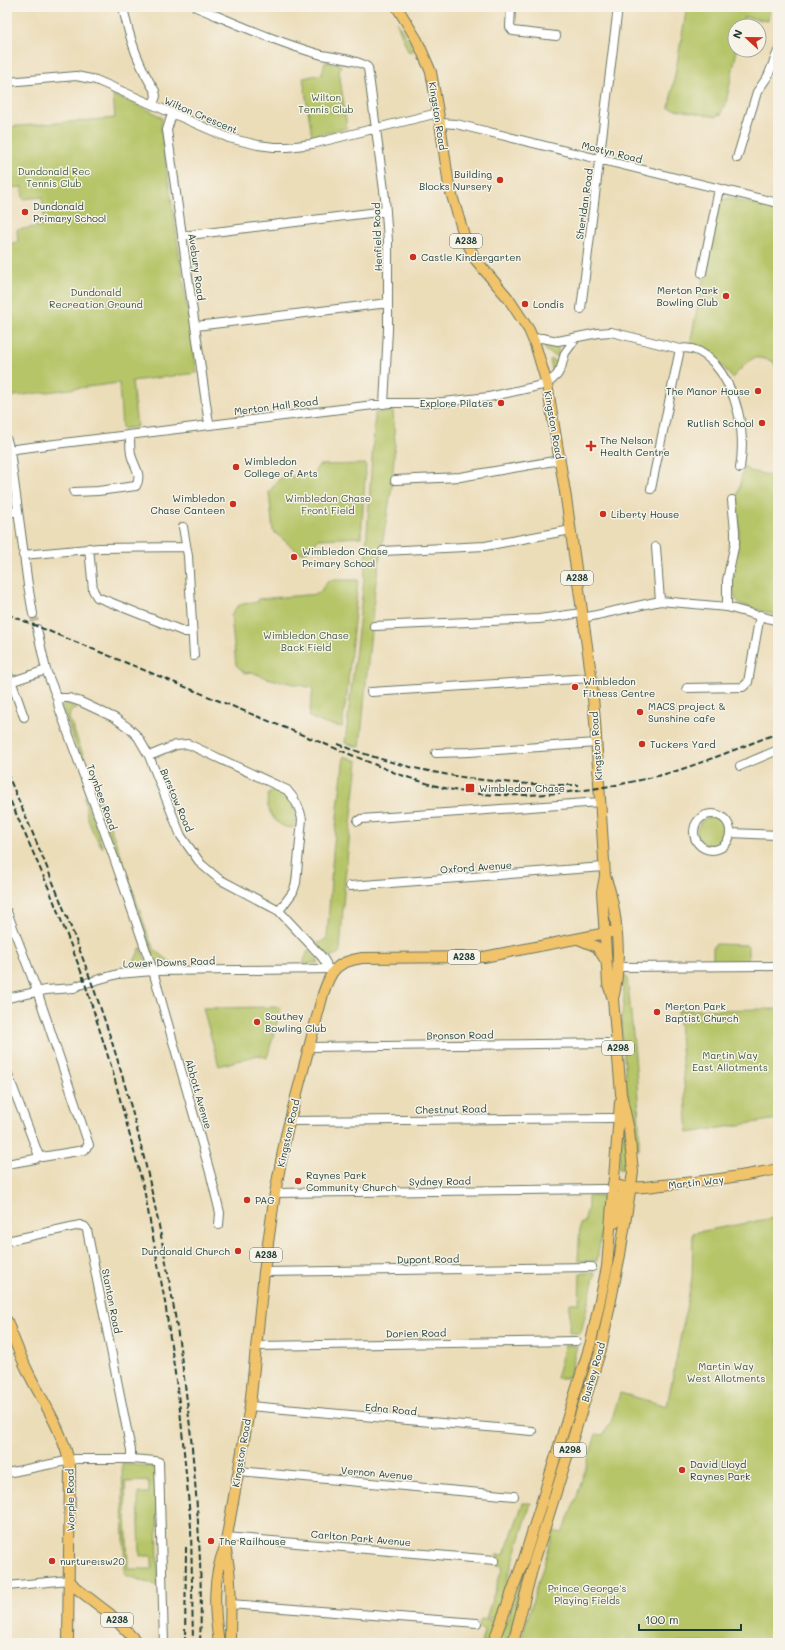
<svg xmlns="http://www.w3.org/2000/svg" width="785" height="1650" font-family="Mali,sans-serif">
<rect width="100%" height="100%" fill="#f7f3e8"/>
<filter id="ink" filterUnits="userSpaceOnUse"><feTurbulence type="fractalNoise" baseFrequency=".025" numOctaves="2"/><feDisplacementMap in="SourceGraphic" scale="8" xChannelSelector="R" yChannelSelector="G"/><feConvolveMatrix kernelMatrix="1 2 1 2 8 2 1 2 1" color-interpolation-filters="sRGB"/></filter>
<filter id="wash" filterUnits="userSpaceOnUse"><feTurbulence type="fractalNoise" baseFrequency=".012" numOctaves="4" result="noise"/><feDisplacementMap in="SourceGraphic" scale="16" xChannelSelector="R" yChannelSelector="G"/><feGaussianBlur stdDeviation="0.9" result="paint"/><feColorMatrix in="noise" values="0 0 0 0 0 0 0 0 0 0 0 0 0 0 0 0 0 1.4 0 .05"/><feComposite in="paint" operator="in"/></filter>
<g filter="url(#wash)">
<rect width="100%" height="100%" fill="#ecddb9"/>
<path fill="#b6c567" stroke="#6a814e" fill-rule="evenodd" d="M687 7H770L768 21 744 17 742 26H735V50H737L725 107H723L721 115 718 114 717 117 669 108Z
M396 21 411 44 413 52 408 51Z
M325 62 341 65 339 70 347 128 312 136 303 78 322 74Z
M113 95 153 112 162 118 161 130 197 373 132 381 137 427 122 429 119 383 7 397V244L18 242 17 230 45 225 42 197 23 199 22 187 7 188V127L115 118Z
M729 198 778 210V372L773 361C768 360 759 357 754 358 751 358 736 374 732 378 720 362 709 350 690 344L718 205 723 200Z
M547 344 554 345 558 348V357L546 351 544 346Z
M551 359 558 363 553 373 550 361Z
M393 411 395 443 392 486 375 588 360 747 345 743 364 579 375 413Z
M366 464 361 537 319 539C312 546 308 555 298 552L273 531 269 492 280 478 313 474 319 465Z
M744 466 750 471 778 477V616L740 604 735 598 732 583 739 532 737 497Z
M329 580H358L347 693 342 727 326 724 309 717 313 688 266 678 252 672 245 673 236 665 231 616C236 602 245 604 258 602V599L318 594Z
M64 704H68L77 708 71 711 69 717 121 856 150 941 154 949 173 964 158 965 155 963 62 707Z
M344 756 358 761 345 878 340 953 329 957 316 945 327 938 333 852Z
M272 790C276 791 281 791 285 794 294 800 299 817 294 827 278 833 258 802 272 790Z
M85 796 103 848C91 833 85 816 85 796Z
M697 832a15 15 0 1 1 30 0a15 15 0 1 1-30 0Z
M716 944 746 945 748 946V962H713V946Z
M141 947 146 962 144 965 132 966Z
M308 950 318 961V963L303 964Z
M622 977H627C633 1034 640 1092 639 1150H637L627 1089 621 1025 624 995Z
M277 1007 281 1008 267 1058 258 1055 219 1066 203 1008Z
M778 1009V1119L688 1133 678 1010Z
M622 1126H625L628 1169H619Z
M588 1196H603L602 1230 597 1261H578L580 1223H584L588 1207Z
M623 1203C615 1266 602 1328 585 1389L582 1385 604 1300Z
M778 1217V1643H520L554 1531 562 1533 577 1496 596 1434 603 1435 611 1422 620 1393 667 1406 692 1278 693 1233Z
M580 1273H595L581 1333H569L570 1303H579Z
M565 1345 577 1346 569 1378H556Z
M578 1408 509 1640 500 1637 516 1596 561 1450 568 1435 576 1410Z
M122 1464 157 1467 158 1586 125 1575ZM149 1481V1493H138L140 1556H152V1569H128L125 1482Z
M523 1503H531L496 1616 495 1618H486L503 1566 496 1565 497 1555H504Z
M481 1619 494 1621 487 1643H481L484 1631 478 1627Z"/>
</g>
<g filter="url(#ink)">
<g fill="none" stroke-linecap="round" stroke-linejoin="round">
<path stroke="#c3bd9e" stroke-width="8" stroke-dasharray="8 4" stroke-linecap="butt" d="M33 614 37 629"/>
<defs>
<path id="minor" d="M123 7C129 38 138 65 155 91L156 96 153 105
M196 7C237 24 279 43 322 55 332 57 364 61 368 68L385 198 388 241V330L384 404
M511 7 510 27 513 31 556 36
M7 82 76 76 96 80 229 138 258 145 274 147H288L312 144 438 113
M172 114 167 130 209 424
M440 123 456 124 778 203
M737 158 757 92 768 76 778 51
M182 236 386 211
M702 273 719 189
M581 309 618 7
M196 326 388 303
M534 339 542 338 558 341 598 333 611 332 680 349C693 346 704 353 713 362 738 391 746 431 740 468
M7 440 10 451 28 585 33 614
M7 452 15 449 47 445 390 403H434L489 397 547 384 557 375 561 368 565 353 576 338
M395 480 460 477 560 460
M651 489 680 349
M74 492 98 491 136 486C143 474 133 465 131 454 130 448 130 441 130 435
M7 513 18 511
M183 527 188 556 194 656
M656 547 660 601
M89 548 93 590 97 597 185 632H192
M383 551 485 546 571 530
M23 555 99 548 186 547
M727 607V580L735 543V531L732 500
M583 618 660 601 727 607 778 621
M374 626 539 619 582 613
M37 629 46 670 57 698 59 708 114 858 153 971 211 1176 220 1213 219 1225
M7 671 10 680 13 681 46 670
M13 681 12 683 24 717
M687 688 743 687 748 682 760 615
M371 692 591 678
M57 698H69L81 702 115 718 130 729 138 737 149 756 181 836 201 864 219 879 279 911 322 957 326 963 327 969
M436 753 469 752 597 743
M149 756 176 745 188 744 287 790C295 799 300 807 302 819L296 883 293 892 279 911
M740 766 778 750
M694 832a18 18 0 1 1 36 0a18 18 0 1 1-36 0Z
M358 821 361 819 600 802
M730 833 778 835
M350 886 604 867
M7 912 36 988 89 1145 84 1150 42 1157 39 1156 35 1159 7 1164
M618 967 778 966
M7 998 46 990 74 988 79 985 118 974 153 971 332 969
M309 1047 611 1043
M7 1072 39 1156
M290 1121 612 1118
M275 1193 605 1189
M7 1241 80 1225 85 1227 87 1230 131 1450V1459
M264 1272 592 1267
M257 1346 576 1341
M250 1406 532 1431
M238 1471 514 1496
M7 1473 76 1459H131L156 1461 159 1462 164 1643
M226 1537 495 1560
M7 1586 69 1580
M230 1604 477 1623"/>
<path id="major" d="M397 7 417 40 431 72 440 123 449 186 464 235 475 259 508 298 529 330 535 344 547 384 566 498 591 674 595 721 605 876 602 892 608 984 613 999 621 1094 629 1130 633 1172 620 1255 601 1349 534 1562 513 1643
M605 876C618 910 622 964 613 999
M578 939 597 947 606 961
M613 1184C628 1190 646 1187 662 1185 701 1182 740 1177 778 1169
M615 1223 623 1193 628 1187
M7 1321C14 1340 21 1358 30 1376 45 1405 64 1434 70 1466L68 1643
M225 1547C233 1578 230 1611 230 1643
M69 1580 76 1588 110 1614 138 1643
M219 1643C214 1611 212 1578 225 1547L250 1406 264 1272 275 1193 286 1135 323 994C331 970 336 962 362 958L484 957 616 931
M493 1643 524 1559 591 1342 607 1267 620 1102"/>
</defs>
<use href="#minor" stroke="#677563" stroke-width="10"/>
<use href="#major" stroke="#677563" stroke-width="12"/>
<use href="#minor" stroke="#fff" stroke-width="8"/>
<use href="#major" stroke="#f1c36a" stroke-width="10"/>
<path stroke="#1f3d34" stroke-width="2" stroke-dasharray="6 3" stroke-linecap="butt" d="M7 614 398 774C425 783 453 792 481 794 544 799 615 788 676 771 710 760 744 746 778 733
M338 744C412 774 499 786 579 785
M7 773C47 866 86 959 116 1055 153 1176 176 1301 190 1427 197 1499 203 1571 200 1643
M7 793 49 889 82 974 112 1069 144 1189 165 1302 180 1409 191 1527 193 1643
M185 1643 186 1547"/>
</g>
</g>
<g fill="#c8321e" stroke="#f7f3e8" stroke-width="1.5">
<circle cx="500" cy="180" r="4"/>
<circle cx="25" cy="212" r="4"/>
<circle cx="413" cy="257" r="4"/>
<circle cx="726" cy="296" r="4"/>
<circle cx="525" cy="304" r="4"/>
<circle cx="758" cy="391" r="4"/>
<circle cx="501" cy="403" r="4"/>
<circle cx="762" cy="423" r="4"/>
<path d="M589 440h4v4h4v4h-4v4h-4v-4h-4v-4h4z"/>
<circle cx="236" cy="467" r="4"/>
<circle cx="233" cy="504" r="4"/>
<circle cx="603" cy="514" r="4"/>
<circle cx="294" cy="557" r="4"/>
<circle cx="575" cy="687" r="4"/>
<circle cx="640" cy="712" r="4"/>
<circle cx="642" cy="744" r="4"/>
<rect x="465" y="783" width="10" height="10" rx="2"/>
<circle cx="657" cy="1012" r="4"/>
<circle cx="257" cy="1022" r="4"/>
<circle cx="298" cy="1181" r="4"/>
<circle cx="247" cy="1200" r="4"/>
<circle cx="238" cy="1251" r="4"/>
<circle cx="682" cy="1470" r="4"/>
<circle cx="211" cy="1541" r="4"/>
<circle cx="52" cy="1561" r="4"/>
</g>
<g text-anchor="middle" stroke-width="3" stroke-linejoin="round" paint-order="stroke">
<g fill="#f7f3e8" stroke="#60746a" stroke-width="1">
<rect x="450" y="234" width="32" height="14" rx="3"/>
<rect x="561" y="571" width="32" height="14" rx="3"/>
<rect x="448" y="950" width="32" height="14" rx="3"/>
<rect x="602" y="1041" width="32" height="14" rx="3"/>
<rect x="250" y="1248" width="32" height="14" rx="3"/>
<rect x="554" y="1443" width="32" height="14" rx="3"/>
<rect x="101" y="1613" width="32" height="14" rx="3"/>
</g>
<g font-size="9" font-weight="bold" fill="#1f3d34">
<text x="466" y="244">A238</text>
<text x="577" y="581">A238</text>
<text x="464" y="960">A238</text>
<text x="618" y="1051">A298</text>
<text x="266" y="1258">A238</text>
<text x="570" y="1453">A298</text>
<text x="117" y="1623">A238</text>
</g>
<g font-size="10" fill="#3d583e" stroke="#f7f3e8">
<text x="326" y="101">Wilton<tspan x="326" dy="12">Tennis Club</tspan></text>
<text x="54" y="175">Dundonald Rec<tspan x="54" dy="12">Tennis Club</tspan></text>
<text x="96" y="296">Dundonald<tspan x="96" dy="12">Recreation Ground</tspan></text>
<text x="328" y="502">Wimbledon Chase<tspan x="328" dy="12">Front Field</tspan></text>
<text x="306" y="639">Wimbledon Chase<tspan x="306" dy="12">Back Field</tspan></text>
<text x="730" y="1059">Martin Way<tspan x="730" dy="12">East Allotments</tspan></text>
<text x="726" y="1370">Martin Way<tspan x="726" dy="12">West Allotments</tspan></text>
<text x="587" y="1592">Prince George's<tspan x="587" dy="12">Playing Fields</tspan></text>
</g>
<g font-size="10" fill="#1f3d34" stroke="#f7f3e8">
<text transform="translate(201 115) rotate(23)" y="4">Wilton Crescent</text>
<text transform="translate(438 116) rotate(81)" y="4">Kingston Road</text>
<text transform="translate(612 152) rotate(14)" y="4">Mostyn Road</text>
<text transform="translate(584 204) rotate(-82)" y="4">Sheridan Road</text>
<text transform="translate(377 237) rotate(-92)" y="4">Henfield Road</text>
<text transform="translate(197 267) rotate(82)" y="4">Avebury Road</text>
<text transform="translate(276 406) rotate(-7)" y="4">Merton Hall Road</text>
<text transform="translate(554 425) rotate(80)" y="4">Kingston Road</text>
<text transform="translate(596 746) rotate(-94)" y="4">Kingston Road</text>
<text transform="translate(102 797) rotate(70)" y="4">Toynbee Road</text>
<text transform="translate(177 800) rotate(67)" y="4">Burstow Road</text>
<text transform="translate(476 867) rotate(-4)" y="4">Oxford Avenue</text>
<text transform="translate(169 962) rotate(-2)" y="4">Lower Downs Road</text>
<text transform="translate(460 1035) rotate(-1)" y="4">Bronson Road</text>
<text transform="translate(199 1094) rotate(74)" y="4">Abbott Avenue</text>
<text transform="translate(451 1109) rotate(-1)" y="4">Chestnut Road</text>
<text transform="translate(288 1133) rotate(-77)" y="4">Kingston Road</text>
<text transform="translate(440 1181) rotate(-1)" y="4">Sydney Road</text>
<text transform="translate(696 1182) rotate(-6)" y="4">Martin Way</text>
<text transform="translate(428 1259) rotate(-1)" y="4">Dupont Road</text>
<text transform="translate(112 1301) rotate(79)" y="4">Stanton Road</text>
<text transform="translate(416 1333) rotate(-1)" y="4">Dorien Road</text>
<text transform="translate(593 1372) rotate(-74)" y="4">Bushey Road</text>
<text transform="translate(391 1409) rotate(5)" y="4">Edna Road</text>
<text transform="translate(241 1453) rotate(-80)" y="4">Kingston Road</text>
<text transform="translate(377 1473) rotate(5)" y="4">Vernon Avenue</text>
<text transform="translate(70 1500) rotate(-91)" y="4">Worple Road</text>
<text transform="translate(361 1538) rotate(5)" y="4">Carlton Park Avenue</text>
</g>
<g font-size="10" fill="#1f3d34" stroke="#f7f3e8" text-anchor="start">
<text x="492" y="178" text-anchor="end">Building<tspan x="492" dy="12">Blocks Nursery</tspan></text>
<text x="33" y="210">Dundonald<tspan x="33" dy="12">Primary School</tspan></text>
<text x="421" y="261">Castle Kindergarten</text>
<text x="718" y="294" text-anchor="end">Merton Park<tspan x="718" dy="12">Bowling Club</tspan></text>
<text x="533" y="308">Londis</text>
<text x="750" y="395" text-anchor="end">The Manor House</text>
<text x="493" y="407" text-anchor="end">Explore Pilates</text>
<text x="754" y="427" text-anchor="end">Rutlish School</text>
<text x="600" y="444">The Nelson<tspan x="600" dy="12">Health Centre</tspan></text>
<text x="244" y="465">Wimbledon<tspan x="244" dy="12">College of Arts</tspan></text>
<text x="225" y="502" text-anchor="end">Wimbledon<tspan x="225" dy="12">Chase Canteen</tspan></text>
<text x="611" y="518">Liberty House</text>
<text x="302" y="555">Wimbledon Chase<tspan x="302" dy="12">Primary School</tspan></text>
<text x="583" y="685">Wimbledon<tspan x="583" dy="12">Fitness Centre</tspan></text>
<text x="648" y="710">MACS project &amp;<tspan x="648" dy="12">Sunshine cafe</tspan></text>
<text x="650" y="748">Tuckers Yard</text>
<text x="479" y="792">Wimbledon Chase</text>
<text x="665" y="1010">Merton Park<tspan x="665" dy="12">Baptist Church</tspan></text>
<text x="265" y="1020">Southey<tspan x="265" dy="12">Bowling Club</tspan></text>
<text x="306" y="1179">Raynes Park<tspan x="306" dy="12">Community Church</tspan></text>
<text x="255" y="1204">PAG</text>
<text x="230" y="1255" text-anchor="end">Dundonald Church</text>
<text x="690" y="1468">David Lloyd<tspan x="690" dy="12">Raynes Park</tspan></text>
<text x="219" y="1545">The Railhouse</text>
<text x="60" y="1565">nurture:sw20</text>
</g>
</g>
<rect width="785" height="1650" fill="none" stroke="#f7f3e8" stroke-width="24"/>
<g transform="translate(747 38) rotate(292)"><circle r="19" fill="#f7f3e8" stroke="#a1aaa0"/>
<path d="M0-3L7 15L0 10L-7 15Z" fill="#c8321e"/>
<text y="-6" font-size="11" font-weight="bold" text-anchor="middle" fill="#1f3d34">N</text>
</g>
<path d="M639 1624v6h102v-6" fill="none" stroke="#1f3d34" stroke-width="2"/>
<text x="645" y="1624" font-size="12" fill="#1f3d34" stroke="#f7f3e8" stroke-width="3" paint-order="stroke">100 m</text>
</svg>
